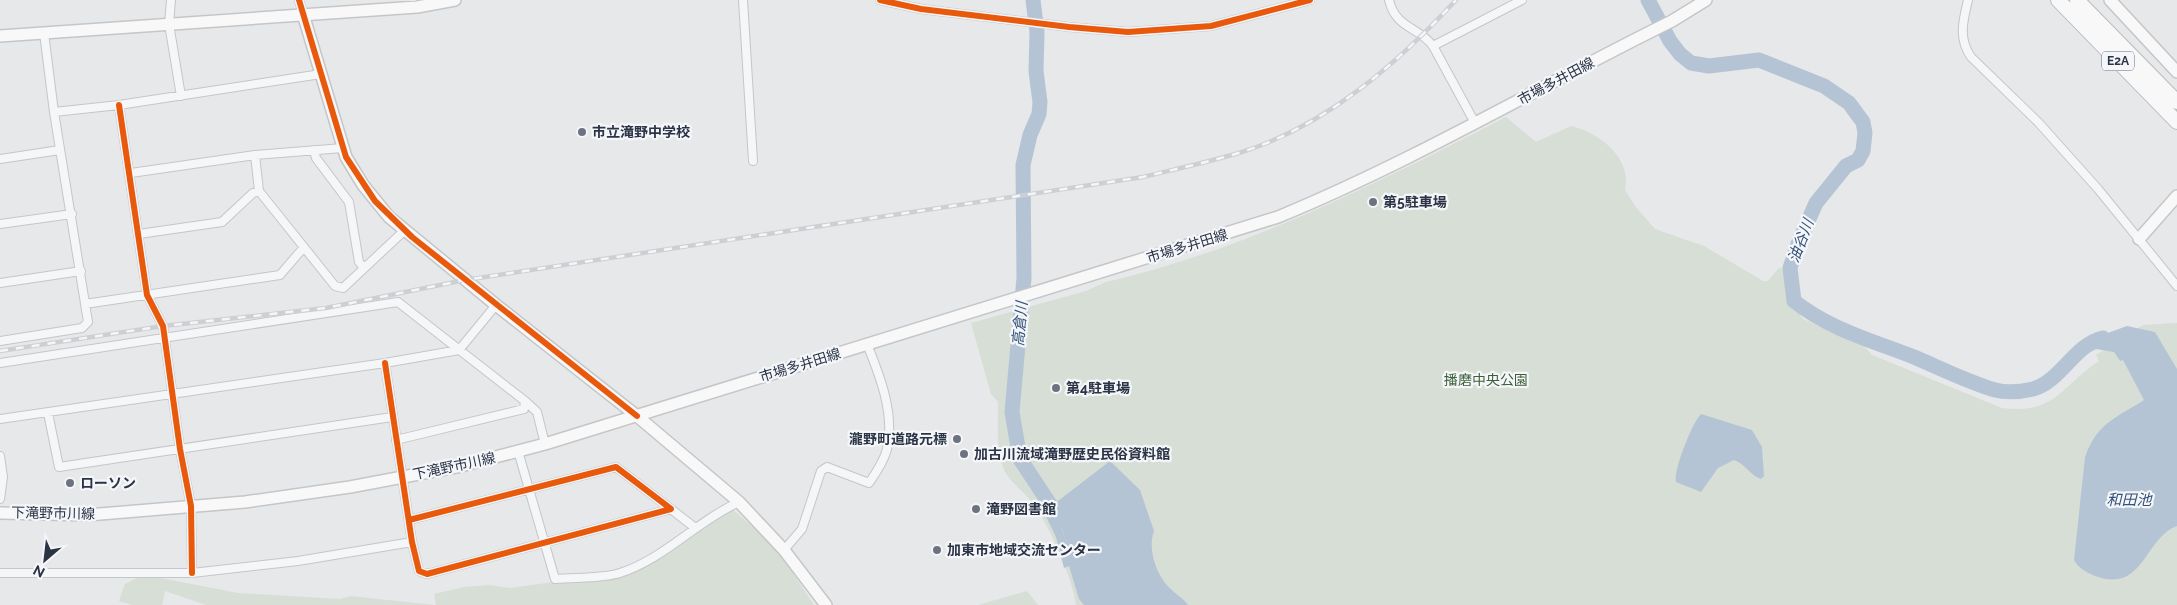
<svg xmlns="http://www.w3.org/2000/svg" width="2177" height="605" font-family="Raleway,'Noto Sans JP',sans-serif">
<rect width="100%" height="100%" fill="#e6e8ea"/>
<path fill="#d6ded6" d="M1506 117 1536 142 1571 126C1600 133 1632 158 1625 190L1635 206 1655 229 1704 246 1763 281H1768L1779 268 1784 269 1786 295 1803 319 1861 343V345L1864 346 1872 355 2002 408C2055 415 2060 387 2099 361L2096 355 2143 325 2177 323V605H1076C1073 579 1050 528 1035 506 1026 492 1009 483 1003 467 996 447 998 423 998 402L991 394 971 323 1086 291 1106 282C1248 249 1378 183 1506 117Z
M732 509 774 545 814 605H436L434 594 464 587 489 585 510 588 619 573 661 552 694 527Z
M150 576 238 593 340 599 350 596 435 605H206L165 591 162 605H132L119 601 125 584 137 578Z
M1027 591 1038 605H978Z"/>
<path fill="#b4c4d5" d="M2127 326 2155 332 2177 369V526C2144 538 2144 594 2095 576 2086 572 2078 568 2074 560L2085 457C2097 423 2116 418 2144 400L2123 360 2120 361 2114 352 2096 349 2078 359 2094 338Z
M1701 414 1752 430 1762 447 1764 476 1761 479C1750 475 1745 464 1734 460L1718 468 1701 492 1676 482C1673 471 1692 423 1701 414Z
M1110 461 1140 490 1154 531C1147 549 1157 577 1171 589 1176 595 1184 598 1188 605H1084L1079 599 1069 566 1064 568 1056 537 1042 508 1051 501 1053 504 1067 544 1054 504Z"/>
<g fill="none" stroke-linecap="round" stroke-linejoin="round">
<path stroke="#b4c4d5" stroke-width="15" d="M1033 0 1037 32 1036 71 1040 102 1039 114 1030 135 1023 165 1024 278 1012 412 1020 459 1049 503 1070 526
M1648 0 1670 41 1680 54 1691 63 1709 66 1759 60 1824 86 1849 103 1863 122 1865 133 1863 151 1858 160 1846 166 1816 203 1798 244 1790 268 1794 301C1829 329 1873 341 1914 357 1940 368 1968 382 1995 390 2007 393 2020 392 2033 389 2061 381 2075 344 2103 338"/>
<defs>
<path id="street" d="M171 0 169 24 181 96
M299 0 303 14
M743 0 753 161
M880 0 921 9 1069 27 1128 32 1211 26 1310 0
M1389 0C1396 29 1418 26 1433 46L1475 123
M1968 0C1963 21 1958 38 1971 57L2038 122 2098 189 2177 286
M1433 46 1522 0
M119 105 147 295 163 326 180 449 191 506 192 573
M54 112 119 105 321 74
M314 150 316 158 349 202 359 262 364 268
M255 155 259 191 335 286 343 288 405 230
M0 159 60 150
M131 173 255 155 343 148
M0 224 72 214
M139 234 222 222 253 193 259 191
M0 283 81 271
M85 304 280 275 304 247
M0 341 82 328 88 322 54 112 44 33
M0 363 398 302 525 401 524 409 396 440
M385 363 412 542 419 571 427 574 671 509 616 467 409 520
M525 401 537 412 545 444
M48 413 59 467 392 417
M0 419 385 363 459 350 496 305
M518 451 555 579C575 577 601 579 620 573 664 559 697 521 739 502
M0 456 3 477 0 499
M671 509 694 527
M784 550 802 529 821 471 827 467 869 483C876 473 884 461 887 449 895 414 880 376 867 344
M0 573H192L298 561 412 542"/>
<path id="secondary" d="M2110 0 2177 72
M303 14 346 157 363 185 389 217 496 305 637 416 739 502 784 550 826 605
M0 36 417 7 455 0
M2139 239 2177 196
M0 513 88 515 245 502 350 487 461 466 545 444 1278 217C1414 161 1540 86 1672 21L1706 0"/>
<path id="highway" d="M2058 0 2177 122
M2077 0 2177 102"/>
</defs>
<use href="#street" stroke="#c4c6c8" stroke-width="10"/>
<use href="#secondary" stroke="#c4c6c8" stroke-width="14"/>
<use href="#highway" stroke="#b8bbbf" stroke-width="16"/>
<use href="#street" stroke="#f5f6f7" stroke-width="8"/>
<use href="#secondary" stroke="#f8f8f8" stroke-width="11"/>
<use href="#highway" stroke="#f8f8f8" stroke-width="14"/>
<defs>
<path id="rail" d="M0 351 163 326 326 308 465 280 1143 177C1176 169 1209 162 1242 152 1327 125 1397 64 1456 0"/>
</defs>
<use href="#rail" stroke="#cecfd2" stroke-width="4.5"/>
<use href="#rail" stroke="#f4f6f9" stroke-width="2.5" stroke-dasharray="8" stroke-linecap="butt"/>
<defs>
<path id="cycleway" d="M299 0 346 157 375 201 412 237 637 416
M880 0 921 9 1069 27 1128 32 1211 26 1310 0
M119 105 147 295 163 326 180 449 191 506 192 573
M385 363 412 542 419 571 427 574 671 509 616 467 409 520"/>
</defs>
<use href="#cycleway" stroke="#f4f6f9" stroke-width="9"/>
<use href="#cycleway" stroke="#e8590c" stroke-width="6"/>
</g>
<g fill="#6c737f" stroke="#f4f6f9" stroke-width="2">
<circle cx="582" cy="132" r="5"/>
<circle cx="1373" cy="202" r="5"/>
<circle cx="1056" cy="388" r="5"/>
<circle cx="957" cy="439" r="5"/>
<circle cx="964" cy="454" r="5"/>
<circle cx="70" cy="483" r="5"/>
<circle cx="976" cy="509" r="5"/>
<circle cx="937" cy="550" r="5"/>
</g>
<g text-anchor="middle" stroke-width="4.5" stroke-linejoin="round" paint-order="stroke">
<rect fill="#f4f6f9" stroke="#676e7b" stroke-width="1" x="2102" y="51.5" width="32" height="19" rx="4"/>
<g font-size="12" font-weight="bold" fill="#2b3445">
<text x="2118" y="65">E2A</text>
</g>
<g font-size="14" fill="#2b3445" stroke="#f4f6f9">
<text transform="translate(1556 81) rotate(-28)" y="5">市場多井田線</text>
<text transform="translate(1187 246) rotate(-17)" y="5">市場多井田線</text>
<text transform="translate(800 365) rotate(-17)" y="5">市場多井田線</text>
<text transform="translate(454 466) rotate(-12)" y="5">下滝野市川線</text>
<text transform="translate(53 513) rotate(1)" y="5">下滝野市川線</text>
</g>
<g font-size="14" font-weight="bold" fill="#2b3445" stroke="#f4f6f9" text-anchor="start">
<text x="592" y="137">市立滝野中学校</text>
<text x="1383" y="207">第5駐車場</text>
<text x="1066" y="393">第4駐車場</text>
<text x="947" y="444" text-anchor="end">瀧野町道路元標</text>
<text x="974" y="459">加古川流域滝野歴史民俗資料館</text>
<text x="80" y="488">ローソン</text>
<text x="986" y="514">滝野図書館</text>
<text x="947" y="555">加東市地域交流センター</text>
</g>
<g font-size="14" fill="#3f6138" stroke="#f4f6f9">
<text x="1486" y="385">播磨中央公園</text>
</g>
<g font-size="15" font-style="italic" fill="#34527a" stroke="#f4f6f9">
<text transform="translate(1801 241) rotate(-69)" y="5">油谷川</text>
<text transform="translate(1020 324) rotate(-85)" y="5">高倉川</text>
<text x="2129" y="505">和田池</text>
</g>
</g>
<g transform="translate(45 560) rotate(208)" stroke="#f4f6f9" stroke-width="4" paint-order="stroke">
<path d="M0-4L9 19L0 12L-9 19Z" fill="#2b3445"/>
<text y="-8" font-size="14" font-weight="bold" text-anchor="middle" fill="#2b3445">N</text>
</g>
</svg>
